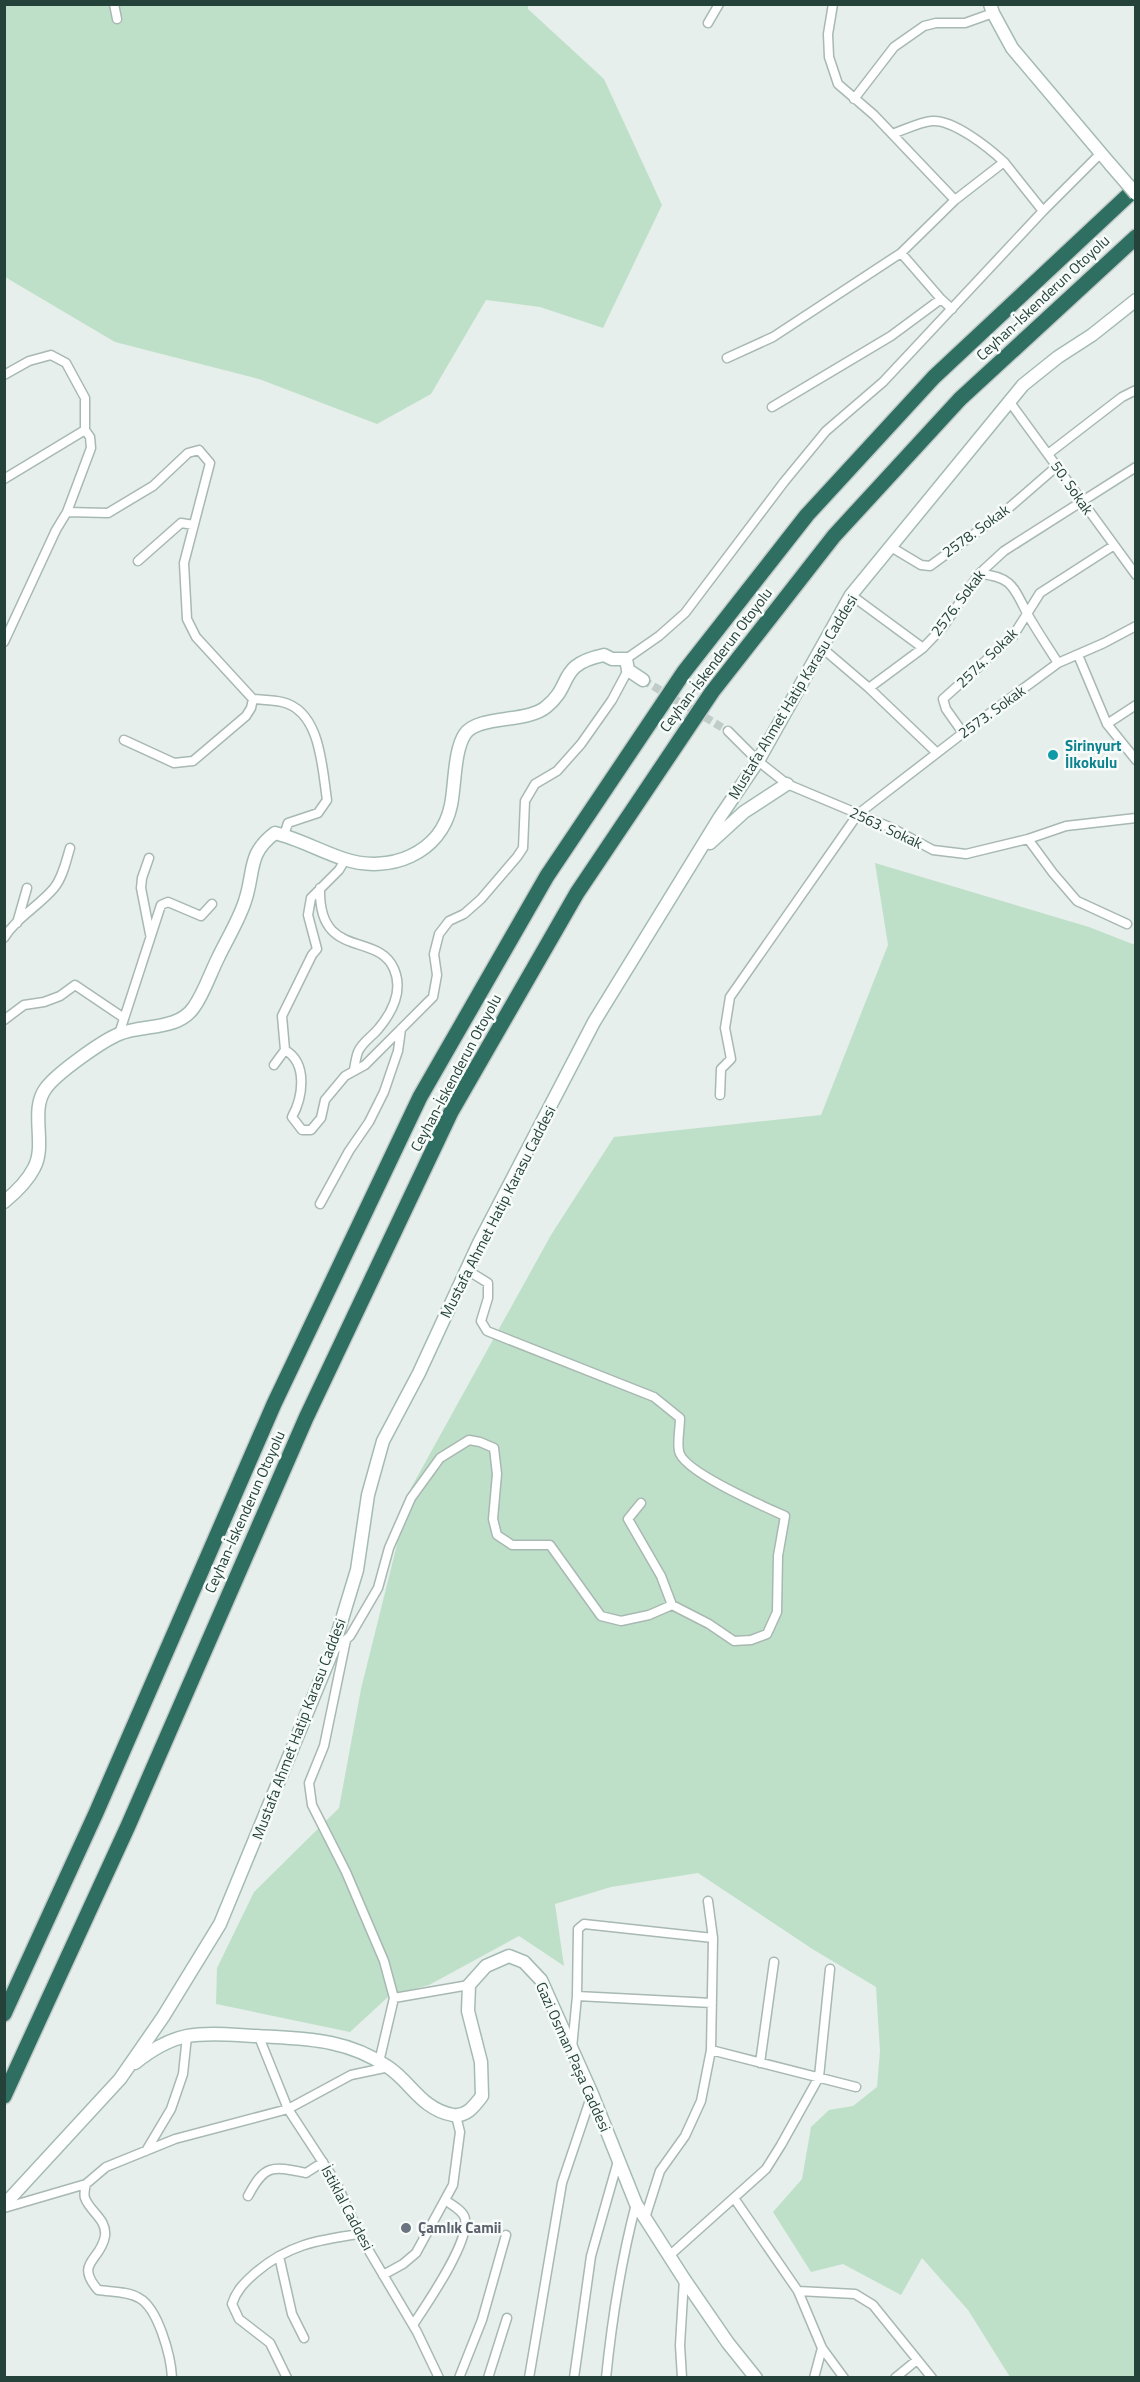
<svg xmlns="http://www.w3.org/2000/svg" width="1140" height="2382" font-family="'Titillium Web',sans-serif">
<rect width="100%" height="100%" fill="#e6efeb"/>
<path fill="#bfe0c8" d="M5 5H528V9L604 79 662 205 603 328 540 307 486 300 431 394 377 424 259 379 115 342 5 277Z
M875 863 1089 927 1135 945V2377H1010L968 2310 922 2258 901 2295 843 2264 811 2272 773 2212 802 2179 811 2127 829 2110 853 2106 877 2087 880 2051 876 1987 814 1950 698 1873 611 1887 555 1904 564 1966 519 1936 429 1985 389 1996 350 2032 216 2004 217 1968 254 1892 339 1808 361 1689 411 1488 551 1235 614 1137 821 1115 888 945Z"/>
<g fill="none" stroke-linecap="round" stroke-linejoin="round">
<path stroke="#bfccc8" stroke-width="8" stroke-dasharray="8 4" stroke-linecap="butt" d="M643 680 728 731"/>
<defs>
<path id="street" d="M114 4 117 19
M833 4 828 34 829 57 838 84 874 115 955 200
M708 23 719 4
M854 99 894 47 924 26 936 23H965L993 13
M892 134C904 130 920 122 932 121 953 119 989 148 1004 162
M901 253 941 299 952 309
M727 358 773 337 901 253 955 200 1004 162 1043 211
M4 375 29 361 51 355 66 363 85 398V430L90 437 91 448 67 512 56 530 4 642
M1009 401 1136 575
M772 407 891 336 941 299
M1048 454 1122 397 1136 390
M4 479 85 430
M67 512 108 513 153 486 188 453 199 450 210 463 184 563 187 619 196 637 253 699C262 700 273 700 282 702 321 711 322 768 327 800L318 813 288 823 284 835
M891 547 921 565 930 566 1003 513 1056 467
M138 561 181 523 194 525
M979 574C1013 576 1014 589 1028 615 1037 631 1048 647 1058 663
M851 595 923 648
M821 647 869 688 937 753
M1078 655 1107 724 1136 760
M626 659 659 636 685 613 784 482 826 431 883 382 1043 211 1101 153
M869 688 923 648 943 627 979 574 1004 551 1136 467
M1107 724 1136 705
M728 731 758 761 787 784 892 828 933 850 966 854 1028 839 1066 826 1136 818
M963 733 946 709 943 699 1013 636 1040 593 1113 546
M124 740 174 763 193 761 246 716 251 708 253 699
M1028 839 1053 873 1077 901 1127 924
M149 858 142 878 141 888 150 934
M320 888C318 961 378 931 394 969 403 990 393 1011 379 1028 373 1036 362 1042 358 1052 356 1057 355 1064 354 1070
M17 923 27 888
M4 938C16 918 39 906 54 888 63 877 66 861 70 848
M4 1020 24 1005 44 1002 60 996 75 985 124 1018
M119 1034 161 905 168 902 201 916 212 904
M285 1050 282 1016 312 955 317 949 308 915 311 898 339 870 345 860
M274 1065 285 1050C308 1063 303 1097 292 1117L302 1130H311L321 1118 325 1100 345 1076 365 1065 433 997 437 975 434 954 439 934 449 921 464 914 481 899 517 857 523 848 525 801 535 784 557 771 581 744 612 700 628 670
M720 1095 721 1069 731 1059 725 1028 730 997 858 814 963 733 1058 663 1104 643 1136 626
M320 1204 349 1151 369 1122 384 1092 398 1051 401 1029
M641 1503 628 1519 661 1576 672 1605
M346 1640 324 1746 309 1783 312 1805 346 1872 384 1961 394 1998 379 2062
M332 1652 350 1636 378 1588 389 1548 411 1498 440 1458 469 1440 480 1442 494 1448 497 1474 493 1519 497 1535 512 1545H550L601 1616 621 1621 649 1615 672 1605 709 1624 734 1641 751 1640 767 1634 777 1612 778 1556 785 1516C765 1507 682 1471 679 1451 677 1441 680 1429 680 1418L654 1397 487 1331 481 1321 488 1298V1283L467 1270
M577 1996 712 2003
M394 1998 469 1985
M259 2037 288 2109 337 2184 359 2234 417 2332 439 2378
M572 2048 577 1996 578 1929 584 1924 713 1938
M711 2050 856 2087
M760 2063 774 1962
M146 2151 171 2109 183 2074 187 2036
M248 2196C265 2164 272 2166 306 2173L323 2162
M734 2198 798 2291 822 2348 844 2378
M4 2208 86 2184
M645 2218 660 2171 685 2136 701 2101 711 2050 713 1938 708 1901
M279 2256 292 2314 304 2338
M669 2256 766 2169 781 2145 819 2077 830 1969
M383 2275 403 2264 416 2253 453 2185 460 2132 456 2116
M798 2291 855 2294 873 2305 932 2378
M413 2325C426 2305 470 2242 465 2219 464 2211 452 2205 445 2200
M172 2378C171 2356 158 2308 139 2298 128 2291 111 2292 98 2290 74 2262 101 2261 105 2236 107 2219 90 2212 85 2198 84 2195 85 2188 86 2184L106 2167 175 2139 288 2109 351 2075 389 2067
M287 2378 270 2343 239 2319 232 2304C236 2291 244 2283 254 2274 287 2245 317 2240 359 2234
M459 2378 482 2320 506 2235
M488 2378 507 2318
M529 2378 562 2183 592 2094
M574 2378 591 2256 618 2161
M606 2378C612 2319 621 2261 636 2204
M682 2378 680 2345 684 2279
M814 2378 822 2348
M895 2378 917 2360"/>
<path id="secondary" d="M990 4 993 13 1012 48 1110 164
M710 843 744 812 787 784
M4 1202C15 1193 28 1180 34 1168 47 1144 29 1110 46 1088 57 1073 102 1041 119 1034 143 1024 178 1031 194 1007 204 993 210 974 218 958 227 939 239 920 245 901 255 871 247 854 275 833 299 839 320 851 344 859 389 874 441 854 451 805 455 786 454 750 465 734 478 715 527 723 546 707 574 685 556 665 604 655L612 659H626L628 670 643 680
M135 2063C151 2050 167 2040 187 2036 209 2032 234 2035 256 2036 305 2039 346 2038 388 2067 411 2082 421 2109 453 2115 467 2117 475 2105 482 2096L481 2062 468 2011 469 1985 486 1966 509 1956 524 1962 541 1980 592 2094 636 2204 684 2279 728 2343 756 2378
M4 2205 120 2079 163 2017 220 1924 332 1652 357 1570 368 1495 383 1441 419 1373 479 1243 594 1022 720 817 758 761 851 595 1023 385 1058 357 1092 335 1136 300"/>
<path id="highway" d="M4 2014 96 1813 274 1404 420 1097 547 876 684 672 807 515 934 377 1136 188
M4 2096 128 1826 306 1418 451 1112 577 893 712 692 834 536 960 399 1136 237"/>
</defs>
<use href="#street" stroke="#a8b8b2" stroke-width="11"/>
<use href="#secondary" stroke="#a4bbb3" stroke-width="15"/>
<use href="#highway" stroke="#c2cac8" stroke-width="18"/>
<use href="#street" stroke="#fff" stroke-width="8"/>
<use href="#secondary" stroke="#fff" stroke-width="12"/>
<use href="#highway" stroke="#2f6f62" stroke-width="15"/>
<defs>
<path id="secondary-bridge" d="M1110 164 1136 194"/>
</defs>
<use href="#secondary-bridge" stroke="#a4bbb3" stroke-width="15" stroke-linecap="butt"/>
<use href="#secondary-bridge" stroke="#fff" stroke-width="12"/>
</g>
<circle fill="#0f9aa8" stroke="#f7fbf9" stroke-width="2" cx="1053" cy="755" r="6"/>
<circle fill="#6b7280" stroke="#f7fbf9" stroke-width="2" cx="406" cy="2228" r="6"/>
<g text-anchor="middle" stroke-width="5" stroke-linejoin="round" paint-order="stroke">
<g font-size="15" fill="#24423a" stroke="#f7fbf9">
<text transform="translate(1043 298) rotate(-43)" y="5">Ceyhan-İskenderun Otoyolu</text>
<text transform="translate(1072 488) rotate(55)" y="5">50. Sokak</text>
<text transform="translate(976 531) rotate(-36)" y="5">2578. Sokak</text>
<text transform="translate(958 603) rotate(-53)" y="5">2576. Sokak</text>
<text transform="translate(987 658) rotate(-44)" y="5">2574. Sokak</text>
<text transform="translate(716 660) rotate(-53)" y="5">Ceyhan-İskenderun Otoyolu</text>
<text transform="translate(793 697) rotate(-59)" y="5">Mustafa Ahmet Hatip Karasu Caddesi</text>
<text transform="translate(992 712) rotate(-36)" y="5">2573. Sokak</text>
<text transform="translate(886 828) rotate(25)" y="5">2563. Sokak</text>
<text transform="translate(456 1073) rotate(-62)" y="5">Ceyhan-İskenderun Otoyolu</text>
<text transform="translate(498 1212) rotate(-63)" y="5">Mustafa Ahmet Hatip Karasu Caddesi</text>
<text transform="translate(245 1512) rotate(-66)" y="5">Ceyhan-İskenderun Otoyolu</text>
<text transform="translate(299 1729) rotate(-69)" y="5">Mustafa Ahmet Hatip Karasu Caddesi</text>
<text transform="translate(573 2057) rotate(66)" y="5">Gazi Osman Paşa Caddesi</text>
<text transform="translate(347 2208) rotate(62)" y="5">İstiklal Caddesi</text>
</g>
<g font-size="15" font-weight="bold" fill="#0d838f" stroke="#f7fbf9" text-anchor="start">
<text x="1065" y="751">Şirinyurt<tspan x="1065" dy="17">İlkokulu</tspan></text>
</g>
<g font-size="15" font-weight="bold" fill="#5b616d" stroke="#f7fbf9" text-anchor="start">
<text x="418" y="2233">Çamlık Camii</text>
</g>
</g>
<rect width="1140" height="2382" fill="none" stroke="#24423a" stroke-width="12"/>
</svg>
